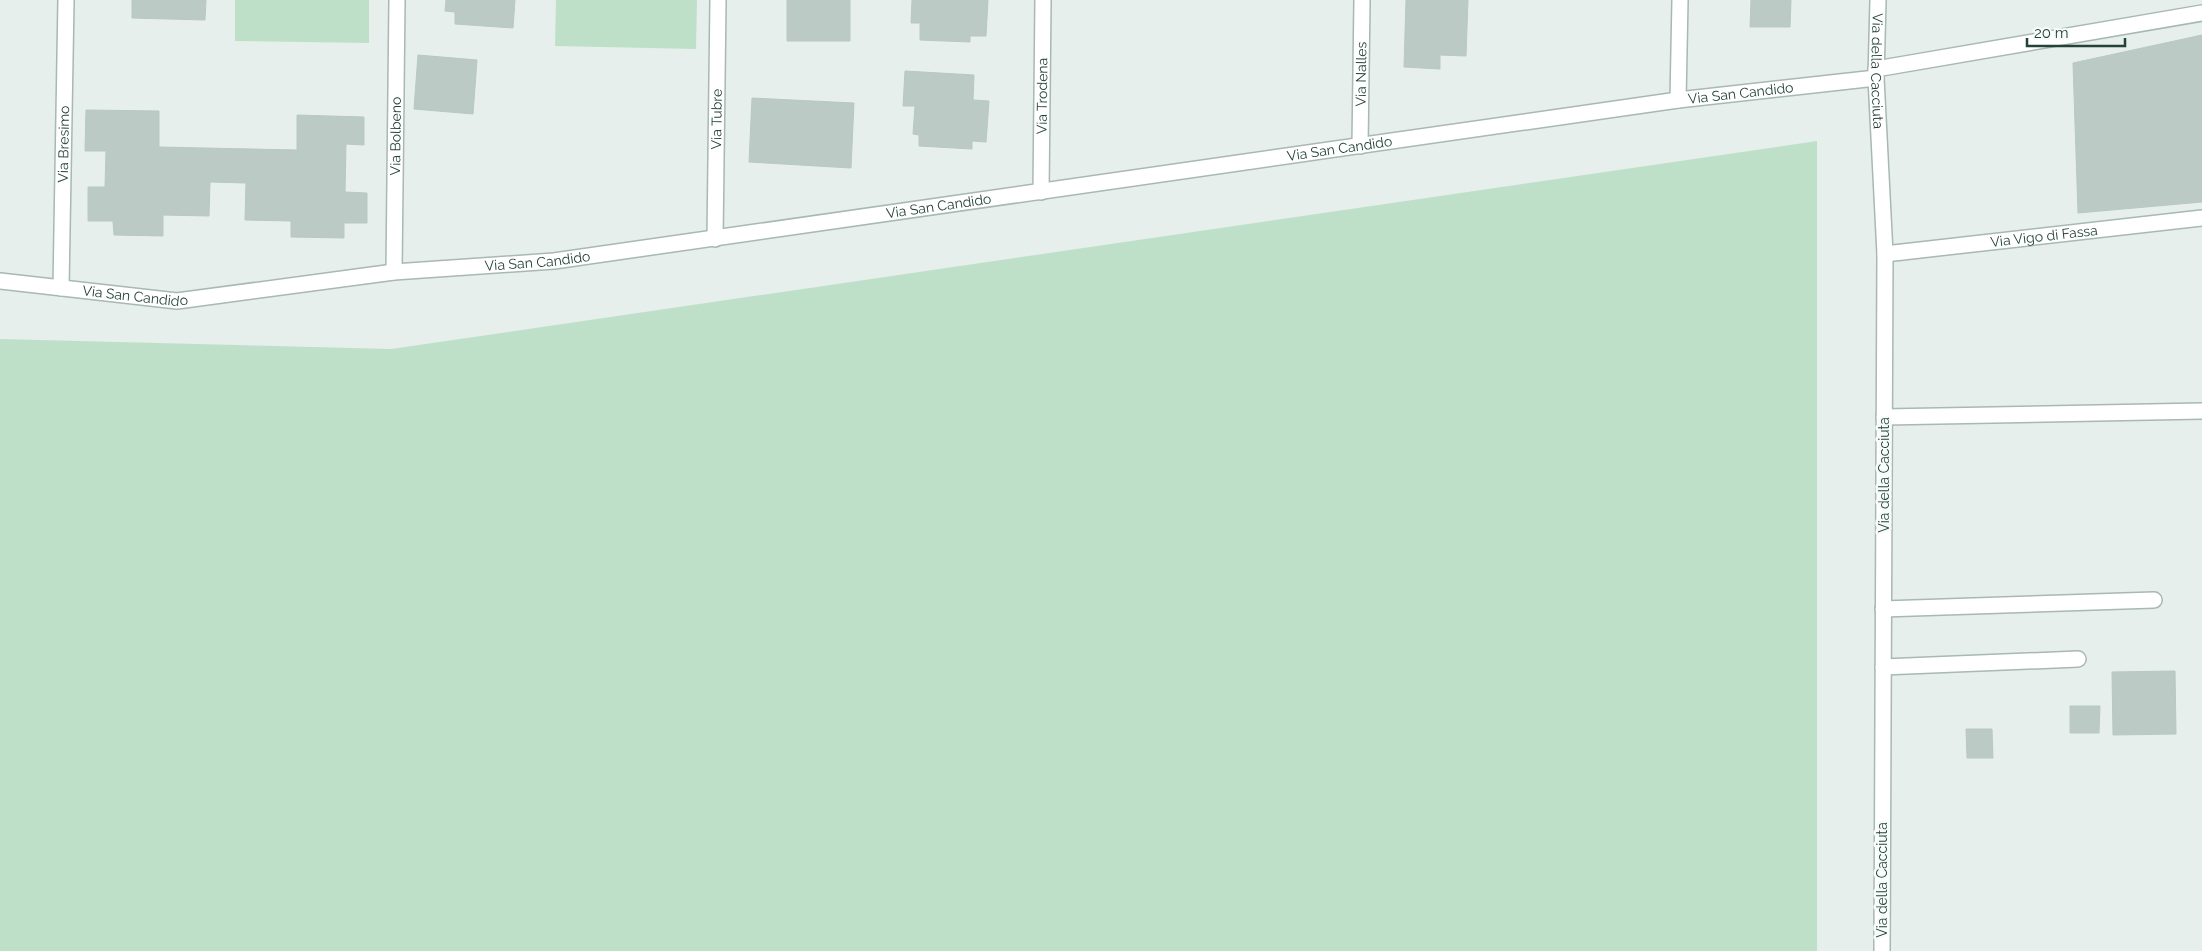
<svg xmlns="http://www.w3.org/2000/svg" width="2202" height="951" font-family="Raleway,sans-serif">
<rect width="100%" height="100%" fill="#e6efeb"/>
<path fill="#bfe0c8" d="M235 0H369V43L235 41Z
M556 0H697L696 49 555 46Z
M1817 141V951H0V339L391 349Z"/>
<path fill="#bbcac4" stroke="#b8c9c2" d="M132 0H206L205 20 132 18Z
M446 0H515L513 28 455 24V12L445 11Z
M787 0H850V41H787Z
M912 0H988L986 36H970V42L920 40V23H911Z
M1406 0H1468L1466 56 1440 55V69L1404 67Z
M1751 0H1791L1790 27H1750Z
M2202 35V202L2078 213 2073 63Z
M418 55 477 60 473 114 414 109Z
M905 71 974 75 973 100 989 101 986 142 972 141V149L919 146V135L913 134 915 106H903Z
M752 98 854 103 851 168 749 162Z
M86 110 159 111V147L297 150V115L364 117V145L346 144 345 192 367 193V223H344V238L291 237V221L245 220 246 183 210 182 209 216 163 215V236L114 235 113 221H88V187H105L106 151H85Z
M2175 671 2176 734 2113 735 2112 672Z
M2070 706H2100L2099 733H2070Z
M1966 729H1992L1993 758H1967Z"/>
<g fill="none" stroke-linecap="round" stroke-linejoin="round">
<defs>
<path id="service" d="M1876 69 2202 13
M1883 609 2154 600
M1883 667 2078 659"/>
<g id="minor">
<path id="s1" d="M1878 0 1876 78 1885 254 1882 951"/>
<path d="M1678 100 1680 0"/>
<path id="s2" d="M1360 146 1362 0"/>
<path id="s3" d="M1041 192 1043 0"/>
<path id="s4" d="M715 239 718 0"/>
<path id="s5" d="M1885 254 2202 218"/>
<path id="s6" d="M394 272 397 0"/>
<path id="s7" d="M0 281 177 301 394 272 554 261 1678 100 1876 78"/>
<path id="s8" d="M61 288 66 0"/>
<path d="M1884 417 2202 411"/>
</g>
</defs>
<use href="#service" stroke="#a8b8b2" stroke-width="18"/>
<use href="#minor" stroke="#a8b8b2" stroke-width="18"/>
<use href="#service" stroke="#fff" stroke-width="15"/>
<use href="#minor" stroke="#fff" stroke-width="15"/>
</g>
<g text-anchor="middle" stroke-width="5" stroke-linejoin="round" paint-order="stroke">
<g font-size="14" fill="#24423a" stroke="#f7fbf9">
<text dy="5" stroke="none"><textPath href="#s1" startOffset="71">Via della Cacciuta</textPath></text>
<text dy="5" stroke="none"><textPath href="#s2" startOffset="72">Via Nalles</textPath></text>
<text dy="5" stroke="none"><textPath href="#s7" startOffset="1756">Via San Candido</textPath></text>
<text dy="5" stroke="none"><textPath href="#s3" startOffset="96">Via Trodena</textPath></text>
<text dy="5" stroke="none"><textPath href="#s4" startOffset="120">Via Tubre</textPath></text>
<text dy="5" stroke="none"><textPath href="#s6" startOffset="136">Via Bolbeno</textPath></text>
<text dy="5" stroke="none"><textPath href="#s8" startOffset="144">Via Bresimo</textPath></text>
<text dy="5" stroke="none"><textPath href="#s7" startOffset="1351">Via San Candido</textPath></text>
<text dy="5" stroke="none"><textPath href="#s7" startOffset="946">Via San Candido</textPath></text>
<text dy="5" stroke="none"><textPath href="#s5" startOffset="160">Via Vigo di Fassa</textPath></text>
<text dy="5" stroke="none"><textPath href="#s7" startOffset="541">Via San Candido</textPath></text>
<text dy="5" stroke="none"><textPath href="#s7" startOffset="136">Via San Candido</textPath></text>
<text transform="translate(1884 475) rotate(-90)" y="5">Via della Cacciuta</text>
<text transform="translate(1882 880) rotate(-90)" y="5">Via della Cacciuta</text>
</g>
</g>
<path d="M2027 38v8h98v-8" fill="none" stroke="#24423a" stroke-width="2.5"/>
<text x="2034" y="38" font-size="15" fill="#24423a" stroke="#f7fbf9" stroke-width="4" paint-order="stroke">20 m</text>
</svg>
